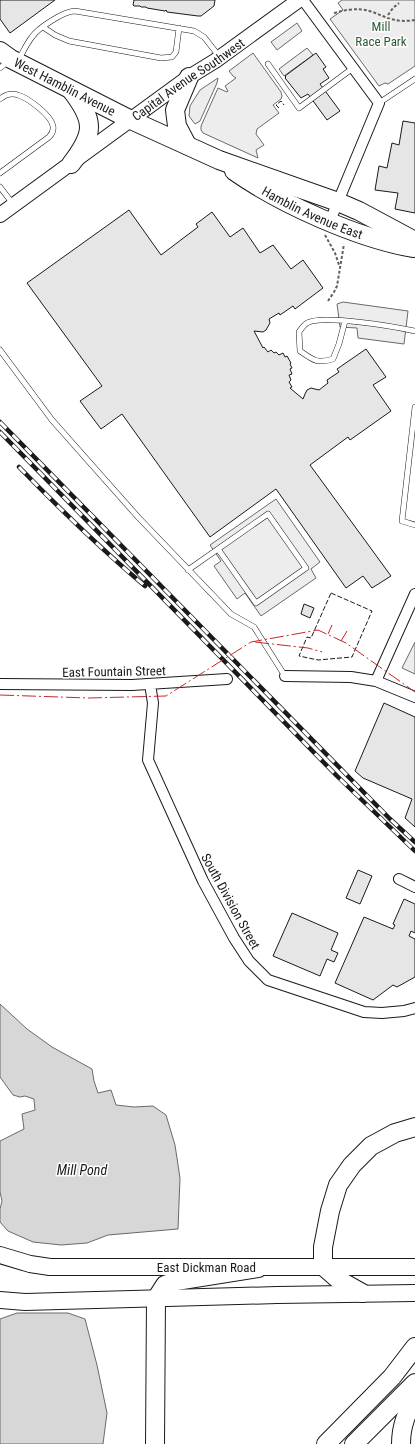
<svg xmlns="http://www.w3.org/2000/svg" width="415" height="1444" font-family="'Roboto Condensed',sans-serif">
<rect width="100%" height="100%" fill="#fff"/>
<path fill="#ededed" stroke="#6a6a6a" d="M342 0H415V66L388 84 385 83 379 86 330 19 343 10 338 3Z
M297 23 302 31 277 50 271 42Z
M307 48 313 55 284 76 279 69Z
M253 53 281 92 282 96 281 99 273 105 279 113 257 129 256 134 264 145 256 150 258 158 203 133 201 130V126L218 88 227 92 228 91 225 86 236 78 233 76 229 71Z
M218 78 217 83 200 121 195 124 189 116 190 106 200 90Z
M343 302 408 311 404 344 358 338 357 328 340 327 337 304Z
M276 499 320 562 311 569 316 578 261 616 245 593 237 599 214 566 221 561 210 545Z
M415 642V674L402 668Z"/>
<path fill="#d7d7d7" stroke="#6a6a6a" d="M0 1004 27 1029 52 1047 92 1069 94 1081 98 1093 111 1090 116 1105 134 1107 153 1106 166 1115 175 1145 180 1178 178 1229 108 1235 87 1243 61 1245 33 1242 8 1231 0 1222V1209L2 1201 0 1192V1141L24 1129 22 1114 35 1110 34 1099 25 1096 20 1097 13 1095 0 1077Z
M17 1313H68L85 1319 97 1365 107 1413 103 1444H0V1319Z"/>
<path fill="#e6e6e6" stroke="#1a1a1a" d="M0 0H55L10 33 0 19Z
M134 0H215L214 6 201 16H198L167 12 166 10 165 11 147 8 146 7H141L140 6H134L133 5Z
M316 53 326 67 323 69 329 78 320 84 340 111 327 120 308 94 301 98 285 78 286 77 285 76Z
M403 121 415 123V213L395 209 398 193 375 190 379 166 387 168 392 143 399 145Z
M129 210 161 255 198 227 196 224 212 212 230 237 243 228 260 253 273 245 291 269 303 260 323 288 295 309 293 306 280 315 279 313 269 319 270 323 266 330 263 332 254 331 263 348 264 347 268 352 271 350 274 353 276 352 279 355 283 353 285 357 287 356 291 363 290 364 292 368 290 369 292 374 289 375 291 380 289 382 292 387 290 388 303 399 305 394 307 390 311 388 319 390 328 383 327 380 339 372 337 369 366 349 386 377 373 385 391 411 350 440 348 437 310 465 391 576 372 588 363 576 346 588 276 489 210 537 122 414 101 429 80 401 102 386 27 283Z
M304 604 314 608 310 618 301 614Z
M384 703 415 717V827L405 818 412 799 363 778 355 771Z
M358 870 372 876 360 904 346 898Z
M404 899 415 904V933L411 931 409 936 415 939V977L397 987 393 985 373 1000 335 983 364 917 393 929 395 925 393 924Z
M292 913 338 933 331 950 338 953 334 962 327 959 320 976 273 956Z"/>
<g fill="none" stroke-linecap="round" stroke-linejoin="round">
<defs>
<path id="lane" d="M43 27 55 35 69 41 161 58 172 57 176 52 179 28
M19 59C23 52 27 43 32 37 38 28 64 11 75 11L194 31 204 37 219 56
M268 64 299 108 353 68
M0 68 9 61
M0 99C5 95 12 93 18 95 28 98 51 115 53 126 54 131 52 134 49 137L0 173
M379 103 415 79
M0 187 13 204
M345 321 339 344 333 359C317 364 313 360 300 351L299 332C301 329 304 325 307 323 322 314 396 327 415 331
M0 350 52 420 138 517 231 614 254 627 285 676
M415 407 402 521 415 525
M188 570 268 514 306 568 256 603 218 549"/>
<path id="street" d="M303 0 379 103 330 221
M285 676 351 677 376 681 415 697
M376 681 415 594
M0 684 132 685 227 679
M150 684 153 703 148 760 203 881 234 938 249 961 268 980 364 1012 382 1013 404 1011 415 1008
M399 879 415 887"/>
<g id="secondary">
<path id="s1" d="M0 215 189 77 215 61 299 0"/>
</g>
<g id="primary">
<path id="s2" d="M0 1255 30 1264 50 1267H415"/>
<path d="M0 1300 25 1302 277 1295 415 1293"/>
</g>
<g id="highway">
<path id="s3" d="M0 51 11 59 131 120 219 160 338 202 359 211 415 241"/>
<path d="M187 145 177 126 175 110 189 77"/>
<path d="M71 164C95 133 95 121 71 90"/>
<path id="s4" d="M234 171C281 204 357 238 413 248"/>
<path d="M362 1293 339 1280 323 1266V1247L330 1211 338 1185 352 1165 371 1146 395 1133 415 1127"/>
<path d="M155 1444 156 1299 165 1285 176 1281 258 1268"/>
<path d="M326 1444 392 1377 415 1347"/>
<path d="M354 1444 415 1383"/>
<path d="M401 1444C401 1425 407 1413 415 1397"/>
</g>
</defs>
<use href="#lane" stroke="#1a1a1a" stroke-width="6"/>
<use href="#street" stroke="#1a1a1a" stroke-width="12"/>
<use href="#secondary" stroke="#1a1a1a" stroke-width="16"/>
<use href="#primary" stroke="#1a1a1a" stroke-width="18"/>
<use href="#highway" stroke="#1a1a1a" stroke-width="20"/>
<path stroke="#5f5f5f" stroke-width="2" stroke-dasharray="3 2" stroke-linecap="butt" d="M334 13C379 0 378 26 415 20
M388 15 393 8 399 3
M325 235 335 253 339 265
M328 301 334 292 337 286 344 244"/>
<use href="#lane" stroke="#fff" stroke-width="5"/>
<use href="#street" stroke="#fff" stroke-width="10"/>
<use href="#secondary" stroke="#fff" stroke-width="14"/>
<use href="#primary" stroke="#fff" stroke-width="16"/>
<use href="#highway" stroke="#fff" stroke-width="18"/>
<defs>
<path id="rail" d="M0 422 390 819 415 842
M0 432 337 776 415 851
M19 467C60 509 101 549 145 586"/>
</defs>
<use href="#rail" stroke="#1a1a1a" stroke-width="4.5"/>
<use href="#rail" stroke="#fff" stroke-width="3" stroke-dasharray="9" stroke-linecap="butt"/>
<path stroke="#1a1a1a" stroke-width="1" stroke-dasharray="5 2" stroke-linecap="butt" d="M279 108 276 105 281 101 284 105
M331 593 372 611 352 657 318 660 299 656 307 637 311 638Z"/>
<path stroke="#c62828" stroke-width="1" stroke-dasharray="14 3 2 3" stroke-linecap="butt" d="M328 634 332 625
M341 641 347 631
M255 642 308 648 322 652
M0 695 89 698 166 696 251 642 318 630 346 643 415 692"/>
</g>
<g text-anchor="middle" stroke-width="3" stroke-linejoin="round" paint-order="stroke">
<g font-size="13" fill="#2b5a34" stroke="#fff">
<text x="381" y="31">Mill<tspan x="381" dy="15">Race Park</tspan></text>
</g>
<g font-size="13" fill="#1a1a1a" stroke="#fff">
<text dy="5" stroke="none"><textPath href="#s1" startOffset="232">Capital Avenue Southwest</textPath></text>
<text dy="5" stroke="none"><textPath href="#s3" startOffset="74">West Hamblin Avenue</textPath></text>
<text dy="5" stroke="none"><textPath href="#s4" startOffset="89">Hamblin Avenue East</textPath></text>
<text transform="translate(114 671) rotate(-1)" y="5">East Fountain Street</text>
<text transform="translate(231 901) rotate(61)" y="5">South Division Street</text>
<text dy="5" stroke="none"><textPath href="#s2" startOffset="208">East Dickman Road</textPath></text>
</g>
<g font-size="14" font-style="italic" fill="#1a1a1a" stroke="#fff">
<text x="82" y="1175">Mill Pond</text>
</g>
</g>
</svg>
